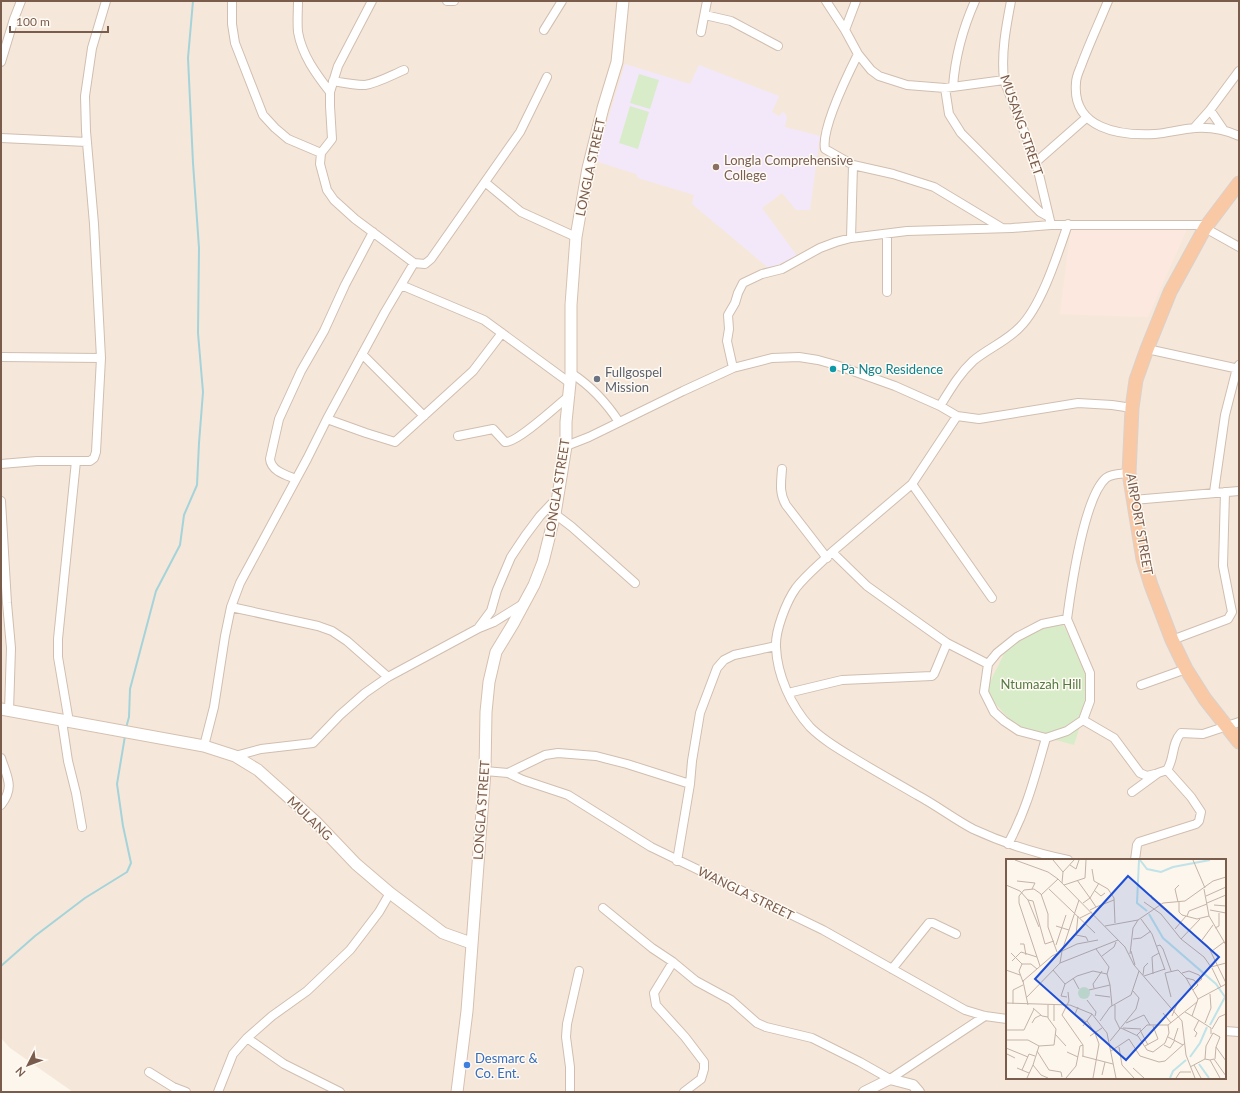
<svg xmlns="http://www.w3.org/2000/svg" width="1240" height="1093" font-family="Lato,sans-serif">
<rect width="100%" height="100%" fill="#fdf6ec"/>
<path fill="#f5e8da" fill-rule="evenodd" d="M1 1H1239V1092H73L10 1048 1 1038ZM1007 860H1225V1078H1007Z"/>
<path fill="#fde8e0" d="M1071 227 1187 229 1148 317 1060 314Z"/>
<path fill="#f3e8fa" d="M625 64 690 84 699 65 779 96 772 112 779 116 783 112 787 116 785 127 820 136 810 210H796L782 193 762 208 797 256 775 266 771 270 692 204 694 195 638 178 636 174 595 161Z"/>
<path fill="#d8ecc9" d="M639 74 659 80 650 109 630 103Z
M630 106 649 112 638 149 619 143Z
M1061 621 1089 675 1088 701 1074 745 1019 730 985 692 1010 642 1042 625Z"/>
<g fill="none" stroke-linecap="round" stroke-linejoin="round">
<path stroke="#a5d3da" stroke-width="2" d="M126 728 129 717 130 689 156 591 180 545 184 515 197 485 199 443 203 392 198 333 199 248 193 163 188 58 193 1
M1 966 35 936 85 898 127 872 131 863 123 826 117 784 125 736"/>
<defs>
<path id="minor" d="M232 1V24L235 43 263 115 275 128 288 139 321 153
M298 1C298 11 297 22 298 32 302 55 316 74 330 92L338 66 372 1
M447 1H454
M826 1 845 30 858 54 871 70 879 76 907 85 945 88 1004 80
M1011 1C1006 27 1001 53 1004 80L1036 162 1051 225
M1108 1C1099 23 1089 44 1081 66 1079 71 1076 77 1076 83 1072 129 1120 136 1155 134 1168 133 1181 129 1195 128 1211 127 1224 129 1239 136
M705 15 731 21 778 46
M544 30 562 1
M845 30 856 1
M701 32 707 1
M858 54C848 74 821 129 825 149L853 165 893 174 934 187 1002 228
M1 62 14 19 21 1
M333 81C344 83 354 85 365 85 378 83 392 75 404 70
M953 87C955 58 963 28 975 1
M945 88 949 114 961 133 1040 212 1049 217
M330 92V106L332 139 321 153 320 164 327 190 334 200 355 219 414 263 425 264 431 259 520 132 547 77
M1210 110 1223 129
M1194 128 1210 110 1239 71
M1 138 87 142
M1036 162 1086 118
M486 183 521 212 576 237
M1205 228 1239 247
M887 234V292
M851 238 853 165
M401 285 484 320 570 383
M1147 349 1239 369
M362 354 424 416
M1 357 101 358
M733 368 727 341 729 329 728 315 735 303 738 293 743 283 762 274 782 269 820 248 836 242 851 238 907 231 1012 228 1051 225H1207
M571 373C591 386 606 402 619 422
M940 406C950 390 959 374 973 361 987 349 1007 341 1020 327 1042 305 1058 253 1068 224
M957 416 912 484 832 552 867 586 902 611 947 643 988 664
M327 419 385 312 414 263
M458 436 493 429 505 442C516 444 559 404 570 395
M566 446 589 437 683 391 733 368 772 358 799 357 818 360 836 365 895 386 940 406 957 416 979 419 1078 403 1112 405 1132 408
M1 464 37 461H90L94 458 96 452 101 358 94 224 86 131 85 96 92 48 106 1
M782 469C781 483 779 493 786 505L827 558
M296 479C286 475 271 471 270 459L279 419 301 371 324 331 345 285 373 232
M912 484 992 598
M1214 492 1225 415 1237 368 1239 365
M1133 500 1239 491
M1 501 7 603 11 648 9 711
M555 514 572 527 635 583
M832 552C820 564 806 575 796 588 786 602 775 631 776 647 777 675 791 706 810 727 822 739 837 748 852 757 873 770 895 782 917 795 936 805 954 819 973 829 1003 843 1035 853 1068 860
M231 607 318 626 332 631 347 641 388 677
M1067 619 1090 673V701L1083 720 1067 731 1046 738 1019 731 1004 721 994 712 984 692 988 664 997 653 1017 637 1042 624Z
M1067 619C1071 589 1084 497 1106 478 1113 473 1121 474 1129 473
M479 627 491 611 497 590 511 557 525 536 540 516 557 498
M1172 640 1228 619 1232 612 1223 566 1225 492
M1141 685 1186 669
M788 693 842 680 932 676 934 674 947 643
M1083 720 1114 738 1140 773 1147 776 1155 774
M62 721 68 761 76 793 82 827
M69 722 58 657V639L76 461
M204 746 214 707 225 636 231 607 240 583 307 459 327 419 366 433 395 442 473 371 502 333
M235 756 261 749 313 743 340 715 365 693 388 677 479 628 494 622 523 604
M1 758C7 777 15 787 1 805
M485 771 508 773 523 780 568 795 651 847 823 930 965 1010 985 1016 1007 1019
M508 773 545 755 558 753 596 756 627 764 690 784
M1132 792 1158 773 1167 770C1175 758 1171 744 1181 733L1203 734 1239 722
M1008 844C1027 809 1035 776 1046 738
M1135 860 1137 845 1139 842 1196 824 1199 821 1201 812 1191 797 1167 770
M677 861 690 784 692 761 700 713 717 668 724 660 734 655 776 646
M603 908 652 948 673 962 696 981 731 1000 757 1023 766 1027 812 1038 860 1062 890 1079 985 1016
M673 962 654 993 656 1005 685 1037 704 1062V1069L701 1079 684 1092
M892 969 929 923H933L956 934
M1225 1031 1239 1032
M247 1038 284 1064 340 1092
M149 1072 173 1087 186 1092
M218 1092 233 1054 247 1038 272 1016 307 991 350 950 379 912 390 893
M570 1092V1067L566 1037 567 1024 579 971"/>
<path id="tertiary" d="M864 1092 890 1079 913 1085 919 1092"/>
<path id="secondary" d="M1 709 204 746 235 756 258 770 315 821 356 864 390 893 443 933 471 943
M457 1092 467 1011 485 771 486 712 489 682 496 652 513 624 534 585 543 562 555 514 566 446V422L571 373V305L576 237 588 168 603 108 617 62 623 1"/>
<path id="trunk" d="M1239 183 1205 228 1170 292 1147 349 1136 380 1132 408 1129 473 1143 559 1151 585 1172 640 1186 669 1205 699 1239 742"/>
</defs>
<use href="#minor" stroke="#d1beb0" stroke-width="10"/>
<use href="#tertiary" stroke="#d1beb0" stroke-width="12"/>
<use href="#secondary" stroke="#d6c0b0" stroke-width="13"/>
<use href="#trunk" stroke="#dad1cd" stroke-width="15"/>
<use href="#minor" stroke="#fff" stroke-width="8"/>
<use href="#tertiary" stroke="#fff" stroke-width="10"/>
<use href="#secondary" stroke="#fff" stroke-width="11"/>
<use href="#trunk" stroke="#f9c8a4" stroke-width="13"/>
</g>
<circle fill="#8d6e63" stroke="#fffaf3" stroke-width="1.5" cx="716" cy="167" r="4"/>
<circle fill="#0f9aa8" stroke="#fffaf3" stroke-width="1.5" cx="833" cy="369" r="4"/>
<circle fill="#6b7280" stroke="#fffaf3" stroke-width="1.5" cx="597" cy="379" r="4"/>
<circle fill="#3f7fe0" stroke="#fffaf3" stroke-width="1.5" cx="467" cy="1065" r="4"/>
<g text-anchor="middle" stroke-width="3" stroke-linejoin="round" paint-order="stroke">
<g font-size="13" fill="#7a5c4d" stroke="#fffaf3">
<text transform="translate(1022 125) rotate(71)" y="5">MUSANG STREET</text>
<text transform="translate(590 167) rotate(-78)" y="5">LONGLA STREET</text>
<text transform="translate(557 488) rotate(-81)" y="5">LONGLA STREET</text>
<text transform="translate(1140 524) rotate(80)" y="5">AIRPORT STREET</text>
<text transform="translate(481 810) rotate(-86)" y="5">LONGLA STREET</text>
<text transform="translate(310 818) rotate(44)" y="5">MULANG</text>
<text transform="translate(746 893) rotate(26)" y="5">WANGLA STREET</text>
</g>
<g font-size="13" fill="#785e54" stroke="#fffaf3" text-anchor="start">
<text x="724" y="165">Longla Comprehensive<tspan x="724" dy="15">College</tspan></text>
</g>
<g font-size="13" fill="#0d838f" stroke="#fffaf3" text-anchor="start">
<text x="841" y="374">Pa Ngo Residence</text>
</g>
<g font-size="13" fill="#5b616d" stroke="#fffaf3" text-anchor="start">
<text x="605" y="377">Fullgospel<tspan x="605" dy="15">Mission</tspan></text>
</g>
<g font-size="13" fill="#537a41" stroke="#fffaf3">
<text x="1041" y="689">Ntumazah Hill</text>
</g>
<g font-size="13" fill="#366cbe" stroke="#fffaf3" text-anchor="start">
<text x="475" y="1063">Desmarc &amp;<tspan x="475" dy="15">Co. Ent.</tspan></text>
</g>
</g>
<g transform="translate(1006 859)">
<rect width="220" height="220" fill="#fdf6ec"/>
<path d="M72 134a6 6 0 1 1 12 0a6 6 0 1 1-12 0Z" fill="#d8ecc9"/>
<path fill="none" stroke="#bfe3e8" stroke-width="2" d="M133 1 131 44 141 52M134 1 141 10 155 13 167 8 204 1M143 55 157 79 210 125 219 138 204 166M184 198 194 184 201 168M193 205 203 219M164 219 167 212 180 201"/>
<path fill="none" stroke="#c5b3a7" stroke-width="1" d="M9 1 42 13 52 20 119 88 128 106 176 162 180 196 189 219M47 1 57 13 56 24M187 1 199 29M64 6 70 10 73 1M86 10 88 22 102 30 108 39 109 64M57 13 68 1M71 21 84 39M11 22 29 24 26 30M0 26 14 32 22 41 33 68M58 26 79 19 80 1M43 30 89 74M198 30 203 57 220 86M89 32 95 37 99 34M35 36 52 20M145 36 146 40 155 45M200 37 220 28M22 41 27 42 39 85 48 82M138 43 148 50M172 43 169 30 173 26M173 43V53L176 56 191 60 203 57M77 44 84 39 93 24M201 44 220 36M153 46 202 87 220 124M208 46 220 47M90 48 108 41M148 50 155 55 175 80 198 98 205 108 220 104M84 51 90 48 84 39M204 51 220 54M72 57 70 76 80 78 82 82M181 57 183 52 201 45M74 59 86 53M135 60 146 75 153 94 146 98 147 115M50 67 63 71M99 67 132 61 157 44 179 42 207 22 220 18M209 69 213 67V54M169 70 180 57M127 80 135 79 145 72M175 80 194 60M196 81 207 66M14 85H18L20 96M50 86 60 56M151 87 154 86 157 90 165 112M90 90 103 108 101 115M125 92 129 106M206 92 218 83M5 94 16 105M153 94 159 111M124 95 127 69 132 61M96 97 108 88 110 83M6 102 15 93 31 98M54 104 56 92 71 85 92 81M34 107 13 44V37L18 31 28 30 35 35 42 55V68L51 93M206 109 215 128M0 111 14 116M47 111 59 125M176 114 183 112 193 116 196 120 191 124M137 116 138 108 142 104M138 117 159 110M67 119 73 130M17 123 13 112 16 105H25L31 110M88 129 87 125 96 112M83 131 104 126 106 147M187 131 192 126 188 121 180 119 192 140M62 133 63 142 56 156 77 186V197M89 136 104 138M61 138 55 137 59 125 71 117 87 112 101 115 104 126M165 138 159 114 172 111 180 119M20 139 54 104 112 81M192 140 220 125M81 141 90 153 89 157M0 144 64 146 86 155 101 174 110 219M7 145V131L17 126M22 146 17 122 46 97 56 92 73 41M109 146V160L114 170M72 148 69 155 80 163M27 149 36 157 42 158M179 153 186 157 191 143M157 154 165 164M166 157 171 145 185 129M186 157 205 169V175M48 162V145M81 162 89 174 93 185 87 219M94 162 104 148 125 136 133 112M26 164 29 159 35 156M120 164 138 156 144 166M199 164 205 149 204 135M77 167 86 155M115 169 132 177 141 191 147 193 159 184 163 174 162 166M117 169 135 170M206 170 213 158 220 155M0 171H18L28 150M134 171 142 186M49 175 60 187M131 176 141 166H162L191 143 192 140M84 177 96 169M162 178 177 186M189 178 191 174 188 171 193 161M0 181H22L33 187M168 181 172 169M104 182 130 150 133 139 127 132M158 186 164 189 169 181M139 187 152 180 147 167M113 188 116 206 128 219M0 189 22 198M31 192 43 211 55 213 56 218M105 192 123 180 134 197 153 203 159 202 179 184M61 193 72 198M76 197 107 205M0 198 1 195 9 199M199 200 200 187 207 174 214 178 210 188 220 202M199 200 204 201 214 219M209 200 210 188M204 201 208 200 220 217M188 206 195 219M184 208 199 200M11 209 23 214M127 209 138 219M16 211 23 195 29 197M96 216 99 203M21 219 27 206M42 219 35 216 27 206 33 187 48 186 50 170 42 159V146M60 219 70 207 74 187 77 186M170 219 174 213H185"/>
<path fill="#1d4ed8" fill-opacity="0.15" stroke="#1d4ed8" stroke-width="2" d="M122 17 213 98 120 201 29 120Z"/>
<rect width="220" height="220" fill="none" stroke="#7a5c4d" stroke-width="2"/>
</g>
<rect width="1240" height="1093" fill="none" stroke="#7a5c4d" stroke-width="4"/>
<g transform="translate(28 1065) rotate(228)" stroke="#fffaf3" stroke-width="3" paint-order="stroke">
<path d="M0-3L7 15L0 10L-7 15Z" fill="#7a5c4d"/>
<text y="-6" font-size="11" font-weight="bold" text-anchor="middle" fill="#7a5c4d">N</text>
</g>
<path d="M10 26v6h98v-6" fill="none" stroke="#7a5c4d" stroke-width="2"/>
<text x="16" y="26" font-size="12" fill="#7a5c4d" stroke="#fffaf3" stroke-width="3" paint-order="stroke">100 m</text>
</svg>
